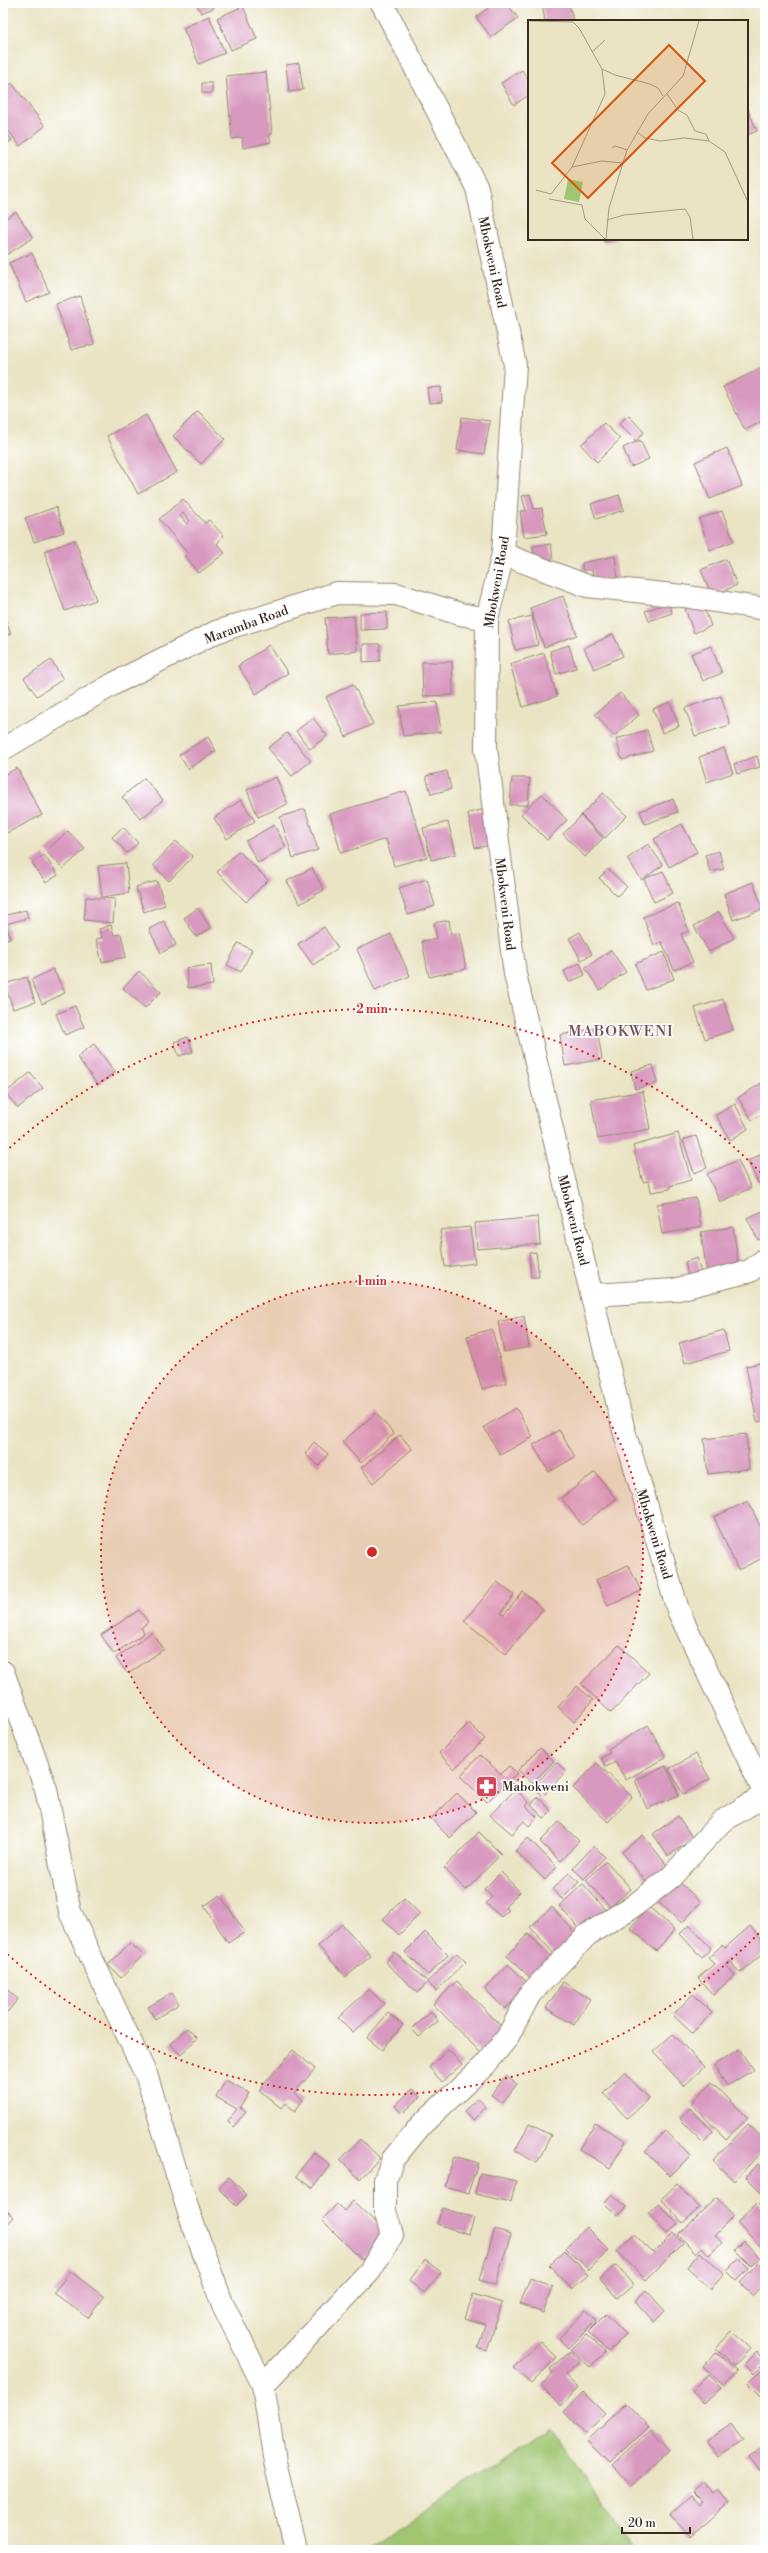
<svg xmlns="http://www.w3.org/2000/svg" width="768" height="2553" font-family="'Libre Bodoni',serif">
<rect width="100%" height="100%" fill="#fff"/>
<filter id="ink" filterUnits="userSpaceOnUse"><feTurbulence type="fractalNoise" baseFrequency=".025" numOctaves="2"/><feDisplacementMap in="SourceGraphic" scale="8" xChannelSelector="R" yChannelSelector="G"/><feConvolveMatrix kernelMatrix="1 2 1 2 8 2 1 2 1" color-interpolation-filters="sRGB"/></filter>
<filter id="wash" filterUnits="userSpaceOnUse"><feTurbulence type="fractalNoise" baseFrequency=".012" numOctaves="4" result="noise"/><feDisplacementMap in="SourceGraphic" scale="16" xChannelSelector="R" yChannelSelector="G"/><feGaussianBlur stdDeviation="0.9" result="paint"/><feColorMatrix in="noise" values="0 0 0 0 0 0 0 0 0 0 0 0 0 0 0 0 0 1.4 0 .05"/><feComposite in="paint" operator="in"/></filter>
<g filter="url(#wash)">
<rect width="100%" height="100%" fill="#eae4c5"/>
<path fill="#a0c671" stroke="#6e7848" d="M553 2428 633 2550H366Z"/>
<g id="blocks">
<path fill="#d899bf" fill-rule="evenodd" d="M196 3H212L214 8 201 13Z
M495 3H507L518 18 491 37 476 17Z
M542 3H569L573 21H545Z
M243 6 257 39 231 50 217 18Z
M209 16 225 53 199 64 183 28Z
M299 63 303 90 289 92 286 65Z
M522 70 529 81V95L514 105 501 83Z
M266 72 272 134 269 135 271 142 243 148 242 137 232 139 226 76Z
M12 83 45 126 20 146 3 124V90Z
M202 83H212V93H202Z
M747 107 757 131 747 135Z
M3 128 12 140 3 147Z
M16 212 33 238 6 255 3 251V220Z
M603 239H616V240L604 242Z
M32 253 49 292 26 302 9 263Z
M80 296 94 344 71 350 56 304Z
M761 368 765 376V420L745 430 723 387Z
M441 387 442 402 429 403 427 388Z
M198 411 225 439 201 464 173 436Z
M146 415 177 472 138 494 107 436Z
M628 415 644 432 636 441 619 424Z
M462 417 490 421 484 454 457 450Z
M604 423 620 439 597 462 581 445Z
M640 440 649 459 631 467 623 448Z
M727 448 742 486 710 499 695 462Z
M530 494 534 509 542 508 547 534 524 537 520 511H526L522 496Z
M619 495 624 510 596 519 591 504Z
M183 499 205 523 209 520 223 535 217 544 225 553 199 573 185 556 188 554 159 519ZM183 513 190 521 187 524 180 516Z
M56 507 64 532 34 542 25 518Z
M722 511 734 541 710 550 699 519Z
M75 540 96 600 65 611 44 551Z
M551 544 553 559 535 561 533 546Z
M615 556 618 578 593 581 592 570H582V563Z
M726 559 737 585 712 596 701 570Z
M563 596 577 635 544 647 530 608Z
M702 602 711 626 694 633 685 609Z
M668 603 672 613 649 621 645 611Z
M387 612V629L360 630V613Z
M3 613 11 634 3 637Z
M354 616 357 651 328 654 325 618Z
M532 616 538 645 515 650 509 621Z
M613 634 623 656 594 669 584 648Z
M363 644H380V661L363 662Z
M269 645 288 673 256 694 238 666Z
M569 645 576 668 556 674 550 651Z
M711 646 722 673 703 681 691 654Z
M544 653 557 696 523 707 510 664Z
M51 660 63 679 37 696 24 678Z
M422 662H452L453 695 423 696Z
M353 684 373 724 346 737 326 697Z
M620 693 639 715 614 736 595 714Z
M721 696 730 725 695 736 685 708Z
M437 702 441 732 403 736 399 706Z
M670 702 679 726 662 733 653 709Z
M313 718 327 736 310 749 296 731Z
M647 730 653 751 622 760 616 739Z
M287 733 311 761 292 776 268 748Z
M208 737 216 751 188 769 179 755Z
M724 748 733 773 707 782 699 757Z
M757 756 760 767 737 774 734 764Z
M17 768 42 815 7 833 3 826V776Z
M447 771 451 789 431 794 426 776Z
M276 777 288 804 258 817 247 790Z
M144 778 163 800 141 819 122 797Z
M512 778H530L528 805H510Z
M406 791 427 857 394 866 386 839 341 853 330 814Z
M603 793 627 816 605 838 581 815Z
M542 794 567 820 547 840 521 814Z
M673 799 678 812 645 824 640 811Z
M241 800 255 821 227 839 214 818Z
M495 807 502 843 475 848 468 813Z
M305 809 318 850 293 858 280 817Z
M581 816 603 838 585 857 563 834Z
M448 822 456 854 431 860 423 828Z
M682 824 697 852 669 867 654 839Z
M274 825 286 847 258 863 246 841Z
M123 827 138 843 127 853 112 837Z
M68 831 85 849 63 869 46 851Z
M176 841 193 857 169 881 153 865Z
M648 844 663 865 642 880 627 859Z
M239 851 268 880 246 902 217 872Z
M719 851 724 869 710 872 705 855Z
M44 855 58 875 46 883 32 863Z
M126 863 129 893 102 897 98 866Z
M312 868 324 890 300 904 287 881Z
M608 869 627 887 617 896 599 878Z
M663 871 673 893 654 902 644 879Z
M427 879 435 906 408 915 399 888Z
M157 881 165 905 144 912 136 887Z
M753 882 763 909 733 920 724 894Z
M86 897 115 899 113 923 84 920Z
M678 903 689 931 681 934 693 962 674 970 662 942 654 945 643 917Z
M198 908 211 928 196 937 184 918Z
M26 910 28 918 6 924 10 938 3 940V916Z
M719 912 734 938 709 952 694 926Z
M449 920 451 935 459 933 466 969 429 977 422 941 437 938 434 923Z
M164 921 176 945 161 953 149 929Z
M111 925 114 935 121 934 126 957 102 962 96 939 102 938 99 929Z
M324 927 338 948 313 965 298 944Z
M580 932 592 954 581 960 569 938Z
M391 934 410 976 375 991 357 949Z
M238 943 252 950 241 972 227 965Z
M611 950 626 972 600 990 585 968Z
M664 952 674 979 646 990 635 964Z
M580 963 585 975 569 982 564 971Z
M211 965 213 985 188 988 186 968Z
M53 969 65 993 42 1004 31 980Z
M139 971 161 992 145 1008 123 988Z
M27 977 35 1002 13 1009 5 984Z
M723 999 733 1030 705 1039 695 1008Z
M75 1006 84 1027 65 1035 56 1014Z
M597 1028 602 1059 565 1066 560 1035Z
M188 1037 193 1052 179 1056 174 1042Z
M94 1044 115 1072 98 1085 77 1057Z
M3 1054 7 1058 3 1062Z
M653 1065 657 1083 635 1089 631 1071Z
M30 1073 43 1088 18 1108 5 1093Z
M763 1082 765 1112 752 1120 738 1098Z
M643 1091 650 1129 598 1139 591 1100Z
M735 1104 748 1129 730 1140 716 1115Z
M678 1133 691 1180 670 1186V1189L651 1192 649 1181 643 1182 633 1146Z
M696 1136 707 1168 694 1173 683 1140Z
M765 1152V1179L758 1183 748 1161Z
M738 1160 751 1188 720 1202 707 1174Z
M696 1198 701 1227 662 1234 657 1204Z
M765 1210V1237L758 1240 747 1218Z
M538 1217 540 1244 477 1249 475 1223Z
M470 1227 475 1263 445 1267 440 1230Z
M733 1227 739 1269 707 1274 701 1232Z
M536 1252 539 1277H531L529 1253Z
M697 1258 702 1277 689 1280 685 1262Z
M524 1316 529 1347 504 1352 498 1322Z
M492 1329 506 1383 482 1389 467 1336Z
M724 1330 729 1351 685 1363 679 1343Z
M765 1362V1421L757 1422 746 1366Z
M516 1408 533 1437 500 1455 484 1427Z
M376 1413 394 1434 361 1463 342 1442Z
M559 1430 575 1457 549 1472 533 1445Z
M746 1434 749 1469 708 1474 704 1439Z
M400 1435 412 1449 373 1483 361 1468Z
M314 1442 328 1454 319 1466 305 1454Z
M595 1472 616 1499 582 1525 561 1498Z
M748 1501 765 1536V1557L738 1570 714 1517Z
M628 1565 641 1591 608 1606 596 1580Z
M497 1582 514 1595 501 1613 504 1615 523 1592 543 1609 506 1654 464 1621Z
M139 1610 148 1622 141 1628 144 1633 114 1654 101 1635Z
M152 1632 164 1649 128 1674 116 1658Z
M619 1645 649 1673 611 1713 581 1684Z
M577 1686 593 1700 574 1722 558 1707Z
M469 1723 485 1739 454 1769 439 1753Z
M648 1725 666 1757 626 1780 615 1762 606 1767 601 1758 610 1753 608 1749Z
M540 1748 554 1761 532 1783 518 1770Z
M696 1754 710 1779 683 1794 669 1769Z
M480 1755 501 1774 509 1766 517 1773 487 1802 460 1776Z
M556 1762 566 1771 543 1796 533 1787Z
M597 1763 632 1797 608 1822 573 1788Z
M666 1766 679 1795 647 1809 635 1780Z
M516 1789 529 1803 526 1806 537 1817 529 1826 524 1821 512 1834 490 1815Z
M457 1793 476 1812 450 1838 431 1819Z
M538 1797 551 1811 544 1818 531 1805Z
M678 1816 693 1839 668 1856 653 1834Z
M559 1822 579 1841 560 1861 540 1842Z
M479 1832 501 1854 466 1890 444 1868Z
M643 1835 669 1868 648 1884 622 1852Z
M528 1838 557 1867 545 1880 515 1851Z
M594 1846 605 1857 584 1879 573 1868Z
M606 1861 631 1889 610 1907 586 1880Z
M501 1872 520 1892 505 1907 509 1910 501 1917 486 1903 492 1897 484 1889Z
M569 1873 579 1882 562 1899 552 1889Z
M677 1880 701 1902 682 1923 657 1901Z
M583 1884 606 1910 582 1932 559 1906Z
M220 1895 245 1932 228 1943 204 1906Z
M404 1898 420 1914 399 1935 383 1919Z
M552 1907 577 1935 555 1955 530 1927Z
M649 1907 675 1930 656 1951 630 1928Z
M342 1924 371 1956 346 1977 318 1946Z
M689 1925 711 1948 702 1958 680 1934Z
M750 1926 765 1944V1952L740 1973 730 1961 726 1965 735 1975 713 1995 698 1978 714 1964 708 1958 722 1945 725 1948Z
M425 1932 448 1955 428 1975 405 1952Z
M528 1934 553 1958 533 1980 507 1956Z
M130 1943 143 1955 121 1978 108 1965Z
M394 1952 428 1982 418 1993 385 1962Z
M457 1953 466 1962 436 1991 427 1982Z
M508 1964 529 1984 505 2009 485 1989Z
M457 1981 506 2031 482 2054 433 2004Z
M563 1982 590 1999 574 2025 546 2008Z
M3 1986 18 1999 3 2017Z
M369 1989 384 2004 353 2033 338 2018Z
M172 1993 179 2004 155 2019 148 2007Z
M693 1994 712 2013 692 2033 673 2015Z
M431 2012 438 2021 419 2037 412 2029Z
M388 2013 403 2025 382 2050 367 2038Z
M187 2028 197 2038 181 2055 170 2044Z
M673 2034 704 2067 684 2086 653 2052Z
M739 2049 753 2070 727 2086 714 2065Z
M293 2050 315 2069 294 2093 303 2100 295 2111 285 2103 281 2108 259 2090Z
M448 2050 462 2064 442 2082 429 2067Z
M624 2072 649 2098 627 2118 603 2093Z
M506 2076 517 2084 502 2103 491 2095Z
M226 2080 249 2093 240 2108 246 2112 233 2127 227 2121 237 2109 216 2097Z
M712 2082 748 2118 726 2139 691 2103Z
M412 2089 420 2097 402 2114 395 2106Z
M478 2098 486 2107 473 2120 464 2111Z
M690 2108 713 2131 703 2142 680 2119Z
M595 2123 626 2141 610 2168 579 2149Z
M529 2124 551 2135 537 2163 515 2151Z
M748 2124 765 2140V2148L734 2181 713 2161Z
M666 2131 690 2156 670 2176 645 2151Z
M360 2139 380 2158 360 2179 340 2160Z
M314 2152 330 2165 313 2188 296 2176Z
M454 2156 478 2163 468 2193 445 2186Z
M758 2164 765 2172V2196L746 2177Z
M480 2173 516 2181 511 2202 475 2194Z
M229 2177 247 2195 236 2206 218 2188Z
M677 2184 699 2208 683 2223 661 2199Z
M612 2194 627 2207 618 2216 604 2203Z
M717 2198 734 2216 715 2235 722 2243 709 2255 702 2247 696 2253 678 2235Z
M353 2201 387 2233 362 2260 322 2220 337 2204 344 2211Z
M658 2203 678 2224 667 2234 648 2213Z
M757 2203 765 2211V2248L763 2250 737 2222Z
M3 2208 14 2217 3 2229Z
M442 2208 474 2218 469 2234 437 2224Z
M586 2227 609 2250 589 2270 566 2248Z
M495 2229 511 2234 495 2285 479 2280Z
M673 2233 683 2243 646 2280 617 2251 634 2234 653 2253Z
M744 2241 760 2258 751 2266 735 2250Z
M565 2250 588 2275 572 2289 549 2265Z
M700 2252 724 2274 711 2289 687 2267Z
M739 2259 749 2269 737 2281 727 2271Z
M425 2260 441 2272 424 2293 409 2281Z
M759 2263 765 2269V2282L753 2295 740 2283Z
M616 2265 633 2285 617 2299 600 2279Z
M70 2271 104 2297 88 2318 54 2293Z
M530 2278 553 2287 543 2313 520 2304Z
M646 2290 665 2311 654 2322 635 2301Z
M473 2294 502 2303 487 2351 478 2348 485 2324 465 2318Z
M586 2310 597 2320 569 2348 559 2338Z
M606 2314 626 2334 608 2352 588 2332Z
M732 2331 750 2349 734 2366 716 2348Z
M586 2335 605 2352 590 2367 571 2350Z
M540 2341 557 2357 531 2384 514 2368Z
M570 2351 580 2362 565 2375 578 2388 561 2406 541 2386 553 2373 550 2369Z
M716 2352 737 2371 724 2386 703 2367Z
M757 2352 765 2362 753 2374 744 2365Z
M765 2366V2400L748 2383Z
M708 2375 721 2388 704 2404 692 2391Z
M583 2392 605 2414 585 2434 564 2412Z
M626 2403 649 2427 610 2463 587 2440Z
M731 2424 743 2441 719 2457 707 2440Z
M651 2429 670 2450 631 2486 612 2466Z
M765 2445V2469L760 2472 749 2458Z
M703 2482 714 2494 718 2490 729 2503 690 2537 669 2515 691 2495 700 2505 704 2502 693 2491Z"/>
</g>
</g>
<g filter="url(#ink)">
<use href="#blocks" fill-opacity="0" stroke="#928772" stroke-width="1"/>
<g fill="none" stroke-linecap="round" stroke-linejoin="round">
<defs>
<path id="minor" d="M382 3 477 188 515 365 503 554 487 619 486 748 515 974 624 1431 678 1610 765 1794
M503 554 587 586 683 596 765 609
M3 749 115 683 216 632 337 593 396 594 460 614 487 619
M593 1295 674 1290 750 1271 765 1259
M3 1672 46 1789 70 1912 147 2077 189 2213 222 2303 263 2385 275 2462 296 2550
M263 2385 370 2271 392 2235 385 2211V2180L393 2159 421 2125 485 2065 507 2038 530 1994 587 1935 635 1905 671 1877 721 1822 765 1795"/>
</defs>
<use href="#minor" stroke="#928772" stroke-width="24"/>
<use href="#minor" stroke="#fff" stroke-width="22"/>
</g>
</g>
<circle cx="372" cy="1552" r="271" fill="#d62828" fill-opacity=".12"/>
<g fill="none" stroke="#d62828" stroke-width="2" stroke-dasharray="2 4">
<circle cx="372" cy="1552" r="271"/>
<path d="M763 1929A543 543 0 0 1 5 1952M5 1152A543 543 0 0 1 763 1175"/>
</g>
<defs>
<symbol id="pharmacy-square" viewBox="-11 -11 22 22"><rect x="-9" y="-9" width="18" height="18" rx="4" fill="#d1495b" stroke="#fff"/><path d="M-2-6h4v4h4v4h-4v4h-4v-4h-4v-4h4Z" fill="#fff"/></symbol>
</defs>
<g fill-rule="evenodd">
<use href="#pharmacy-square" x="474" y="1774" width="25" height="25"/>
</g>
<g text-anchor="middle" stroke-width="3" stroke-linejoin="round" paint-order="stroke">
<g font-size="13" fill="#3b2a1e" stroke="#fff">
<text transform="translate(493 262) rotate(78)" y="5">Mbokweni Road</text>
<text transform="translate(496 582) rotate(-80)" y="5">Mbokweni Road</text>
<text transform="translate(246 624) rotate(-20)" y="5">Maramba Road</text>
<text transform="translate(506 904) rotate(83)" y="5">Mbokweni Road</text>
<text transform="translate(574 1220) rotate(76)" y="5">Mbokweni Road</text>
<text transform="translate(655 1534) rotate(73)" y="5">Mbokweni Road</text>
</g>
<g font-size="13" fill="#3b2a1e" stroke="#fff" text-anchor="start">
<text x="502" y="1791">Mabokweni</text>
</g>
<g font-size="15" letter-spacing="1" fill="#725156" stroke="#fff">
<text x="621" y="1036">MABOKWENI</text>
</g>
</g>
<g transform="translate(528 20)">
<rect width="220" height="220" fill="#eae4c5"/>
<path d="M40 159 55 162 51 182 36 179Z" fill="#a0c671"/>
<path fill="none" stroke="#a49a82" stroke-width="1" d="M2 1 45 2 51 8 74 49 87 55 122 64 130 68 135 76M64 32 77 20M139 74 150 90 159 95 167 111 178 114 181 121M109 112 117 118 133 121 156 118 181 121 197 132 220 182M84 128 87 126 99 130M44 147 74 141 94 143M8 170 23 174 44 147 77 74 74 49M21 179 54 185 57 199 77 219M79 200 96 195 157 189 162 197 165 219M78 219 81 188 99 130 120 94 155 56 171 1"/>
<path fill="#d7540e" fill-opacity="0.15" stroke="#d7540e" stroke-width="2" d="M141 25 177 61 60 178 24 143Z"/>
<rect width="220" height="220" fill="none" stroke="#3b2a1e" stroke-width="2"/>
</g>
<circle cx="372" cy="1552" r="6" fill="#d62828" stroke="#fff" stroke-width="2"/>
<g font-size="12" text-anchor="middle" font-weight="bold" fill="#d62828" stroke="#fff" stroke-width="3" stroke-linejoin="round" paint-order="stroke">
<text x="372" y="1013">2 min</text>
<text x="372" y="1285">1 min</text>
</g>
<rect width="768" height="2553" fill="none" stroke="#fff" stroke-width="16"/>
<path d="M622 2527v6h68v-6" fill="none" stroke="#3b2a1e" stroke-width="2"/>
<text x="628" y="2527" font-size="12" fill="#3b2a1e" stroke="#ffffff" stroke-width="3" paint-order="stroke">20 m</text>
</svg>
